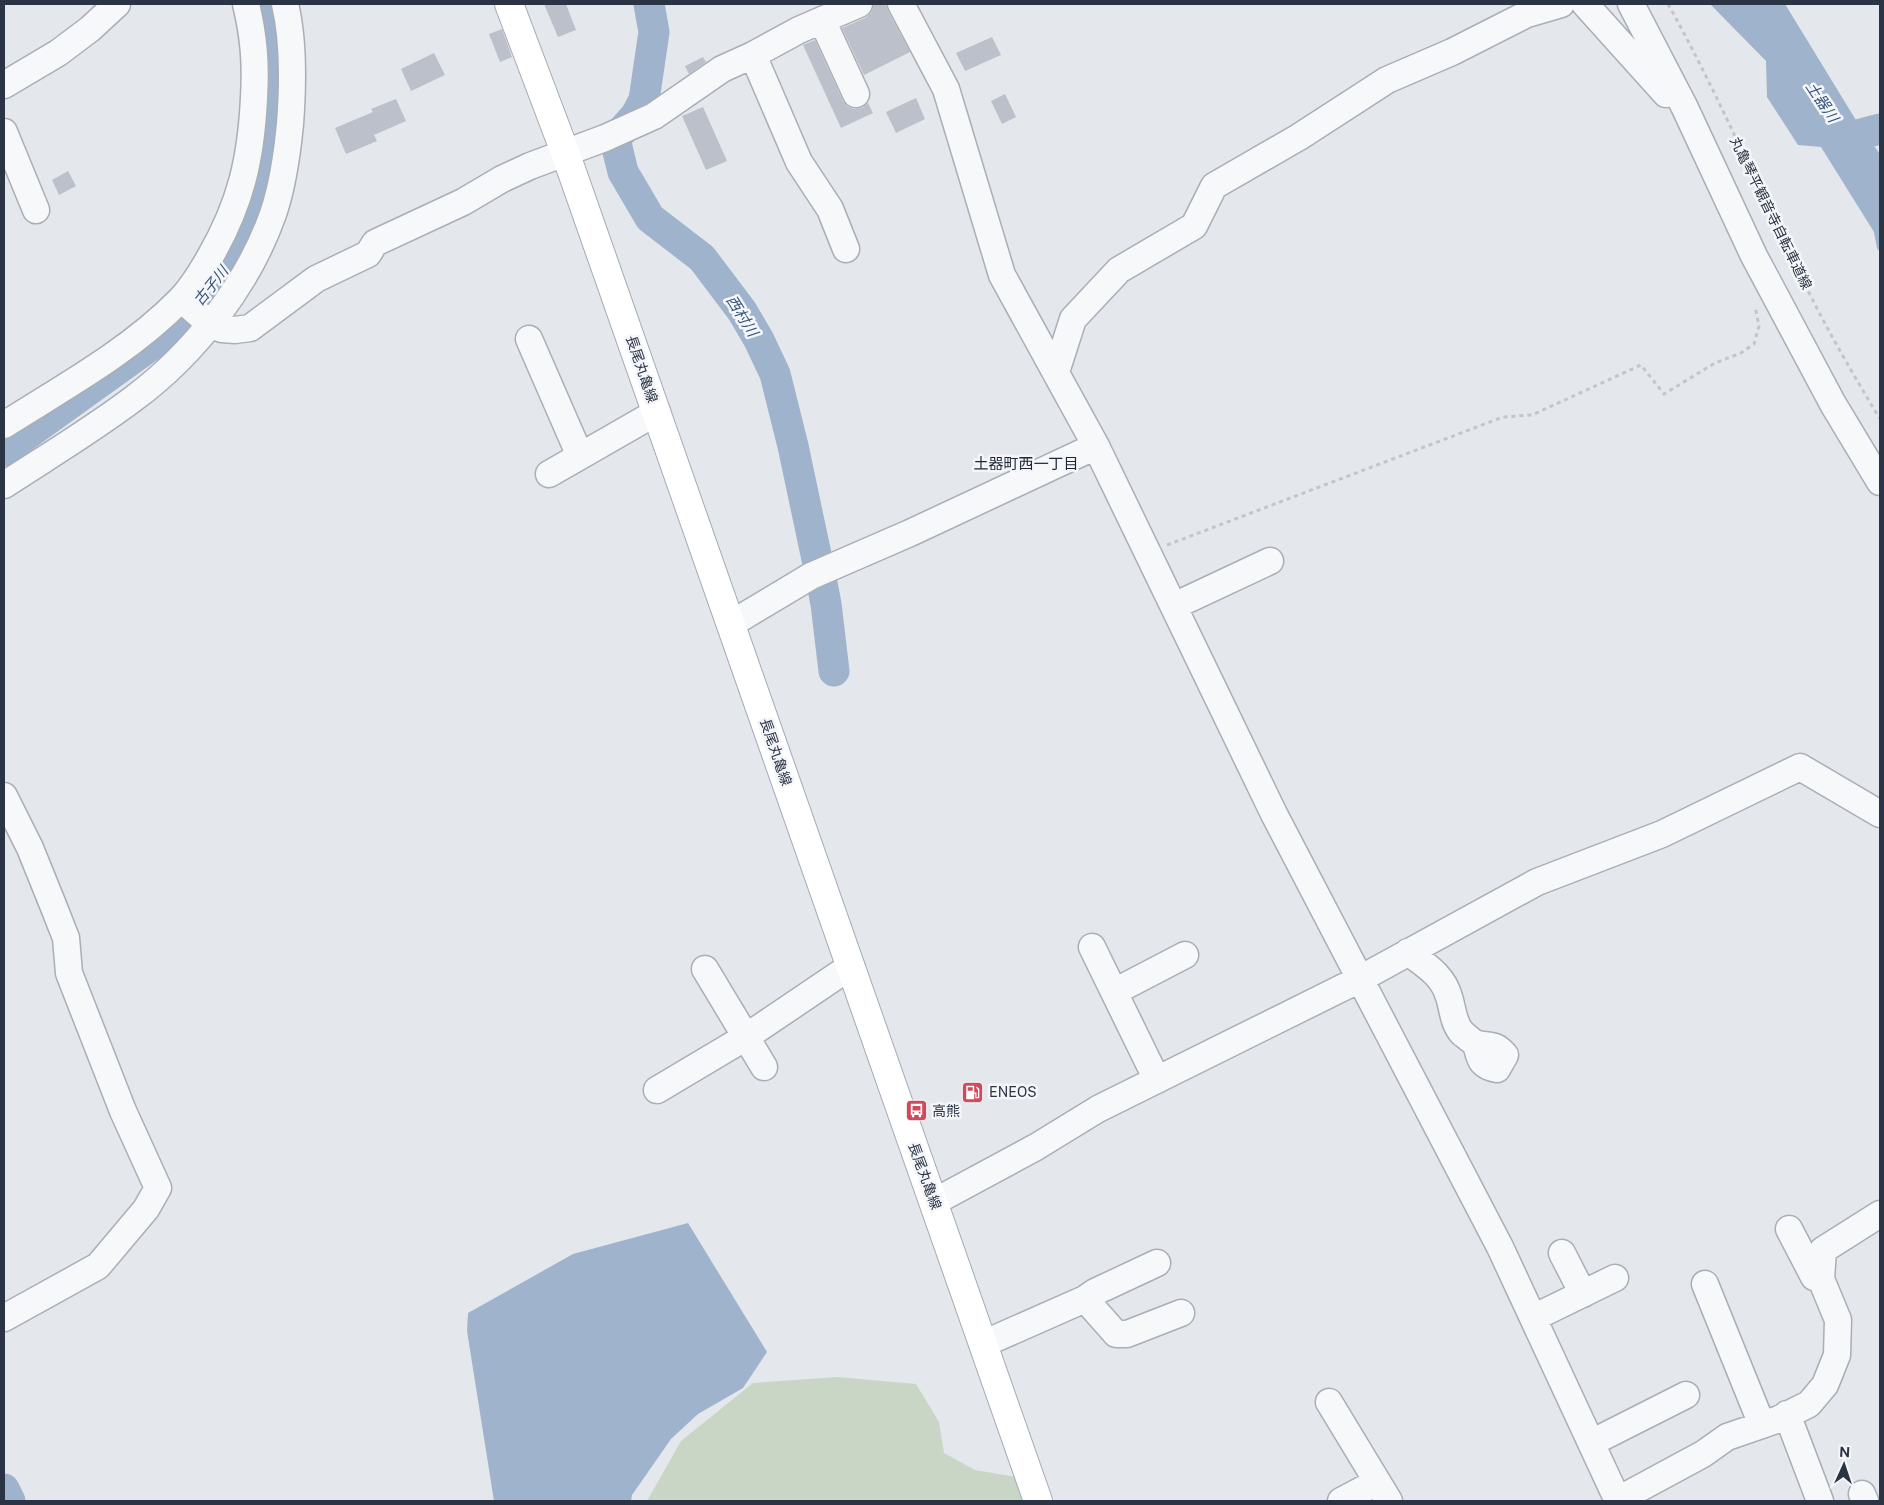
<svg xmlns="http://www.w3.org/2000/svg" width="1884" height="1505" font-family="'Public Sans','Noto Sans JP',sans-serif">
<rect width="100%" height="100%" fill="#e4e7ec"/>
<path fill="#c9d6c5" d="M838 1377 916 1384 939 1422 944 1453 975 1470 1016 1477 1025 1501H647L681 1441 753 1383Z"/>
<path fill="#9fb4cc" d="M1710 4H1785L1862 130 1880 154V252L1877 248 1874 232 1821 147 1798 145 1767 97 1766 61Z
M688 1223 767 1352 743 1388 698 1414 671 1439 632 1495 631 1501H494L467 1331 468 1313 573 1254Z"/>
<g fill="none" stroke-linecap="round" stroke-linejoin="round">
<path stroke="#9fb4cc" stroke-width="31" d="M649 4 654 32 644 100 636 115 615 139 623 172 650 218 702 258 742 311 759 340 775 374 793 446 821 578 826 604 834 671
M1846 138 1880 129
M4 451 178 326 229 264 257 193 270 126 271 49 262 4
M4 1489 10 1501"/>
</g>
<path fill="#bbc0ca" d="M544 4H566L576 30 558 37Z
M874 4H886L888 11 910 52 864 75 842 28 865 18 871 13Z
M502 29 512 57 500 62 489 34Z
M992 37 1001 55 965 71 956 53Z
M815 40 843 101 847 106 854 109 862 108 868 103 873 113 841 128 803 45Z
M434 53 445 75 411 91 401 69Z
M703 57 706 62 689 74 685 66Z
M1005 94 1016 117 1002 124 991 101Z
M916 98 925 119 896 133 886 112Z
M396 99 406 121 374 135 377 141 346 154 335 128 373 112 371 109Z
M703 107 727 161 706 170 682 116Z
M68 171 76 186 59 195 52 180Z"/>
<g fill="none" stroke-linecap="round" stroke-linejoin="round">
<defs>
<path id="minor" d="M901 4 946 89 1002 275 1096 446 1274 814 1500 1247 1618 1501
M1585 4 1666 94
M1631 4 1684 106 1754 256 1833 404 1880 482
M822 20 856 94
M753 55 799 162 830 209 846 249
M4 85 58 53 90 29 117 4
M4 132 36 210
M181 299 211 325 222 329 235 330 250 328 316 279 368 254 375 243 463 202 502 179 530 166 605 138 654 116 722 69 753 55 799 30 859 4
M529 339 580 456
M1056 372 1073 319 1119 270 1194 226 1214 186 1299 137 1387 80 1452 52 1527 14 1561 4
M4 425C64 387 130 351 180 300 192 288 202 271 210 257 241 203 251 159 254 98 256 64 254 37 246 4
M549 474 657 412
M4 485C47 457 92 430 133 399 194 354 248 285 273 214 283 185 287 155 290 124 293 85 294 42 285 4
M1174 606 1270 561
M731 624 811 576 910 533 1096 446
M4 796 30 848 53 905 66 938 69 973 123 1111 158 1188 146 1209 98 1266 4 1318
M1092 947 1157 1080
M1408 952C1425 965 1443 975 1449 997 1453 1009 1453 1023 1462 1033 1466 1036 1473 1043 1478 1044 1492 1047 1494 1043 1505 1055L1497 1069C1480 1066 1480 1059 1476 1044
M705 969 764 1067
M1114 992 1185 955
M657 1090 746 1037 851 966
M934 1202 1036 1147 1098 1109 1360 979 1537 882 1662 834 1800 767 1880 814
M1789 1229 1814 1277 1821 1279
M1562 1253 1583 1294
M1705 1284 1762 1425
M1085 1299 1116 1334H1127L1181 1313
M1533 1318 1615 1278
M983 1344 1085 1299 1095 1292 1157 1263
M1329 1402 1389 1501
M1787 1414 1820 1501
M1591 1443 1686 1395
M1862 1494 1865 1501
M1341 1501 1377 1482
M1616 1501 1703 1454 1727 1437 1779 1419 1809 1404 1825 1385 1837 1355 1838 1320 1821 1279 1823 1250 1880 1214"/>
<path id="major" d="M509 4 565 152 1038 1501"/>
</defs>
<use href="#minor" stroke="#a9aeb7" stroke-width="29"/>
<use href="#major" stroke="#a3abb8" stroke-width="30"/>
<path stroke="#c2c5cb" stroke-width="3" stroke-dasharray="4 4" stroke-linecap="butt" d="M1668 4C1716 90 1755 181 1798 270 1822 321 1851 371 1880 419
M1167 545 1503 417 1532 415 1641 365 1664 394 1715 363 1741 353 1754 344 1759 326 1755 306"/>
<use href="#minor" stroke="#f7f8fa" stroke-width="26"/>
<use href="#major" stroke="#fff" stroke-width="28"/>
</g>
<defs>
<symbol id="fuel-square" viewBox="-11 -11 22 22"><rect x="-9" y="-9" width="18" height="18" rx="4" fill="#d1495b" stroke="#f4f6f9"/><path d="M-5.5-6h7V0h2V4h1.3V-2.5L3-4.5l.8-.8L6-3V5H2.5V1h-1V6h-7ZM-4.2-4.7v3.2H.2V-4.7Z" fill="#fff"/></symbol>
<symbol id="bus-square" viewBox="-11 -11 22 22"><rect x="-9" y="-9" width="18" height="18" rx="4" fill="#d1495b" stroke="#f4f6f9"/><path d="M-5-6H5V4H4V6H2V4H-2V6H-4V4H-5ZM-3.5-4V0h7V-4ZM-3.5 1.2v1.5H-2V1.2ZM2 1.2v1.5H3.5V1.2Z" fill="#fff"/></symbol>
</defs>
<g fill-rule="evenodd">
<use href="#fuel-square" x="960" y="1080" width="25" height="25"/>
<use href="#bus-square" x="904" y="1098" width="25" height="25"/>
</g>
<g text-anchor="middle" stroke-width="5" stroke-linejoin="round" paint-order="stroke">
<g font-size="14" fill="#2b3445" stroke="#f4f6f9">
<text transform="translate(1771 213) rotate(64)" y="5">丸亀琴平観音寺自転車道線</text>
<text transform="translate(642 369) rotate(71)" y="5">長尾丸亀線</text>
<text transform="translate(776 752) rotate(71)" y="5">長尾丸亀線</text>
<text transform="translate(925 1176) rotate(70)" y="5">長尾丸亀線</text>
</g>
<g font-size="14" fill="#2b3445" stroke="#f4f6f9" text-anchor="start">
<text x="989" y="1097">ENEOS</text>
<text x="932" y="1116">高熊</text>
</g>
<g font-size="15" font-style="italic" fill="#34527a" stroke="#f4f6f9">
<text transform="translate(1822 102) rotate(56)" y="5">土器川</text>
<text transform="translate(211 286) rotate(-51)" y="5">古子川</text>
<text transform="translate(742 316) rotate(58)" y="5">西村川</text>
</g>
<g font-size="15" fill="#1d2536" stroke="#f4f6f9">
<text x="1026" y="469">土器町西一丁目</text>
</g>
</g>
<rect width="1884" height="1505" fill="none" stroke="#2b3445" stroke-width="10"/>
<g transform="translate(1844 1465) rotate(3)" stroke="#f4f6f9" stroke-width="4" paint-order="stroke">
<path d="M0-4L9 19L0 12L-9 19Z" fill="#2b3445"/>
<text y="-8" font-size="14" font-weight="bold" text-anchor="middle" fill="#2b3445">N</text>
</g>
</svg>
